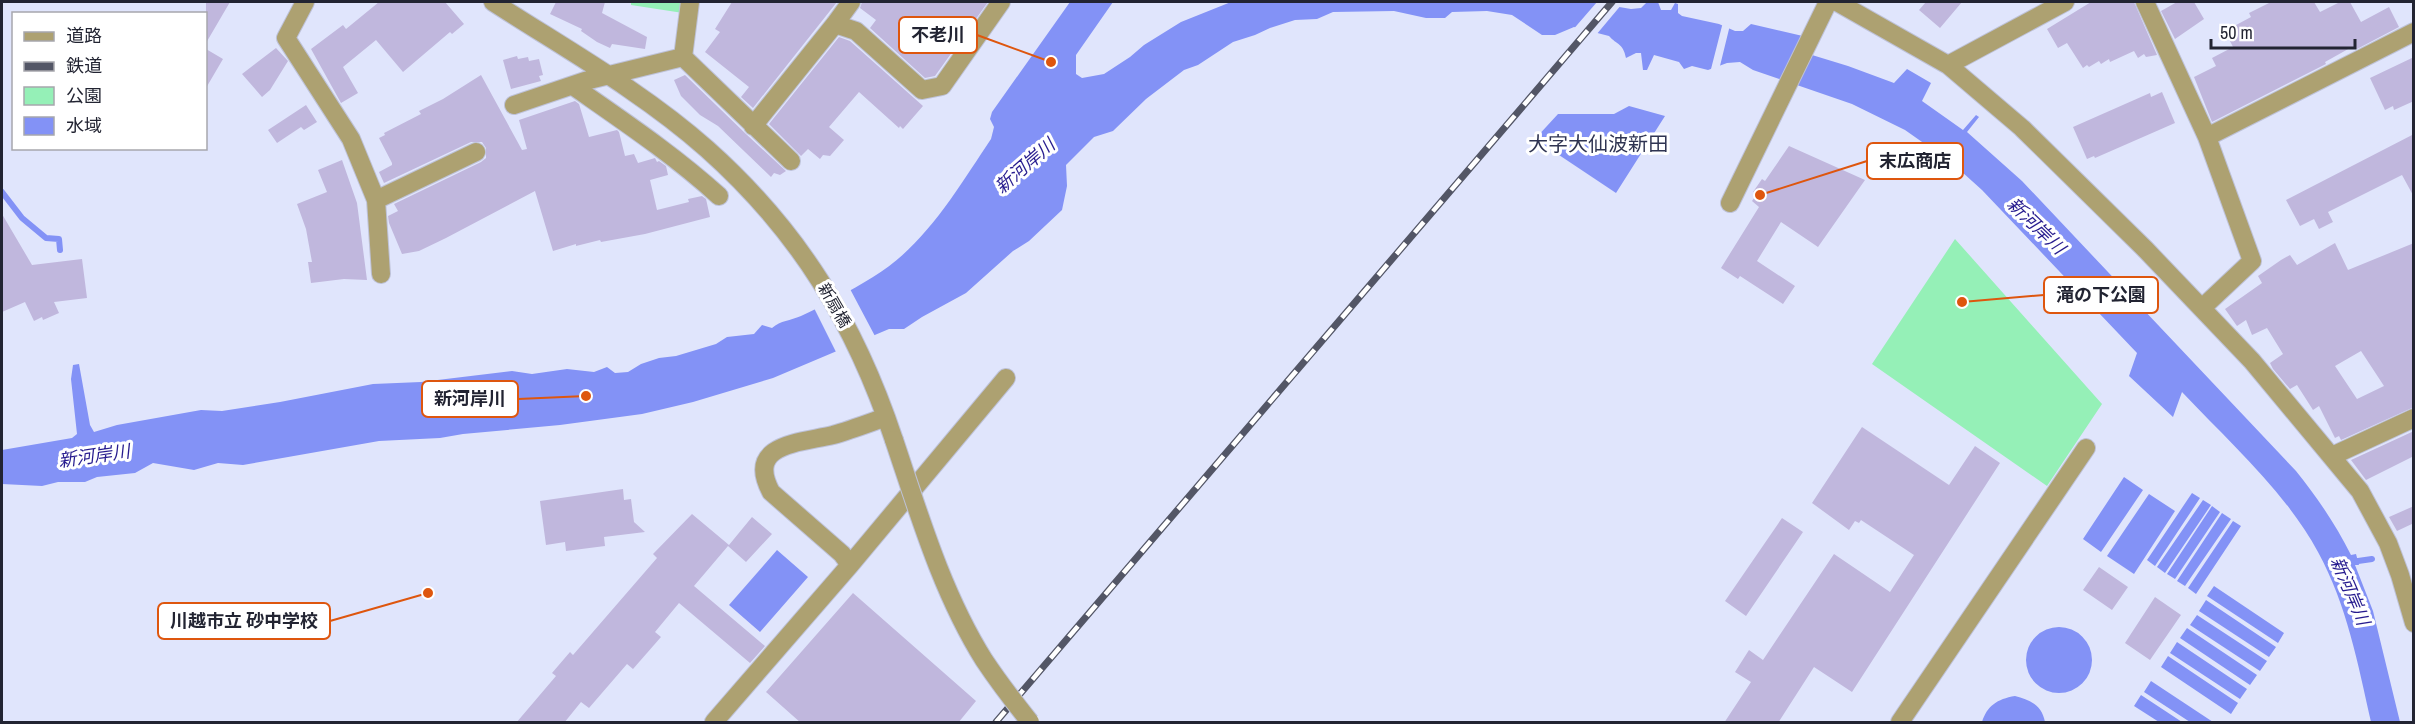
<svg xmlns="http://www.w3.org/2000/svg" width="2415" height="724" font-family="'Archivo Narrow','Noto Sans JP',sans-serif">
<rect width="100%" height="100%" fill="#e0e5fc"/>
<path fill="#95f0b7" d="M631 2H685L683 13 631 5Z
M1955 239 2102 404 2047 486 1872 364Z"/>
<path fill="#8392f6" d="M1070 2H1113L1076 55V74L1082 78 1104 74 1130 57 1144 45 1181 22 1231 2H1590L1631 9 1641 8 1647 2H1658L1661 10H1671L1675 3 1678 4V13L1682 16 1719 24 1735 31H1743L1751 24 1820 40 1812 55 1848 66 1894 83 1907 69 1931 83 1922 101 1963 130 1976 115 1979 117 1967 132 2022 181 2296 471C2317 497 2336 525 2351 555L2356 554 2359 565H2355L2373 611 2400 722H2371C2358 664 2347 605 2318 552 2285 491 2229 442 2182 392L2173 417 2129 376 2137 353 1982 190 1952 163 1905 130 1852 104 1753 70 1740 62 1727 63 1708 70 1692 66 1684 69 1679 62 1654 55 1647 70H1643L1641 53H1636L1626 58C1623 43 1617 45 1609 36L1574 27 1555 35H1542L1512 15 1487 11 1452 12 1445 18H1426L1394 11 1333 12 1317 19 1295 20 1270 28 1255 35 1233 42 1198 65 1184 70 1146 99 1113 131 1094 137 1066 165 1067 186 1062 210 1029 241 1013 251 966 293 922 317 904 329H889L773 378 693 402 642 414 560 425 463 434 440 438 379 441 243 465 218 463 194 470 153 463 135 473 97 477 85 482H58L42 486 2 484V450L72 438 77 434 71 379 73 365 79 364 90 425 94 432 117 425 201 410 222 411 280 402 373 384 421 382 512 371 532 374 567 369 594 372 607 367 615 373 628 372 641 364 659 358 676 356 716 344 727 337 754 334 762 325 772 328C781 320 790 321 801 316 825 305 850 291 873 277 925 246 958 188 991 139L994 127 990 119 992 112Z
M1629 106 1665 116 1616 193 1535 139 1558 114H1614Z
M2124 477 2143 490 2101 552 2083 539Z
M2192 493 2200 498 2155 566 2147 560Z
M2149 494 2175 511 2134 574 2107 556Z
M2203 500 2211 505 2165 573 2157 567Z
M2212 506 2220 512 2175 579 2167 574Z
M2222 513 2231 519 2185 586 2177 581Z
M2233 521 2241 526 2196 594 2188 588Z
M777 550 808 577 760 632 729 605Z
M2214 586 2284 633 2278 643 2207 596Z
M2206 600 2276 647 2269 657 2199 611Z
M2197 615 2267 661 2260 671 2190 625Z
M2026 660a33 33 0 1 1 66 0a33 33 0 1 1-66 0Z
M2187 628 2257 675 2250 685 2180 638Z
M2177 642 2247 689 2240 699 2170 653Z
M2168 656 2238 703 2231 714 2161 667Z
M2151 681 2213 722H2190L2144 692Z
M2141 695 2182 722H2159L2134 706Z
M2015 696C2030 700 2042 705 2045 722H1982C1987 706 1997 699 2015 696Z"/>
<path fill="#e0e5fc" d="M1597 2 1622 4 1596 35 1574 31 1571 32Z
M1723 22 1730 25 1719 70 1710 73Z
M849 287 876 338 837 354 813 306Z"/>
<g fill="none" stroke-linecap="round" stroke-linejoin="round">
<path stroke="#8392f6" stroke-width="6" d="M2 192 22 218 46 238 59 239 60 250
M2351 562 2372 559"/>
</g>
<path fill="#c0b7dd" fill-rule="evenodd" d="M206 2H230L206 43Z
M379 2H445L464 24 452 34 450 32 403 72 376 40 343 67 358 93 341 103 311 49 343 25 346 29Z
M556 2H605L602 13 647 37 645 49 612 44 610 48 597 42 581 31 582 29 550 14Z
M732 2H837L753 108 741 97 749 87 705 52 720 32 715 29Z
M862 2H988L935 76 925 78 870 28 876 20 860 8Z
M1926 2H1962L1940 28 1919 10Z
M2091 2H2134L2157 55 2146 57 2144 54 2138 58 2134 51 2110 62 2109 59 2101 64 2099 61 2089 67 2087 65 2083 68 2067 43 2058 48 2047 29Z
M2177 2H2194L2204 19 2175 39 2161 11Z
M2271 2H2314L2320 12 2340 2H2350L2361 22 2389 7 2399 27 2357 49 2350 48 2325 62 2326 64 2212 122 2194 77 2216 66 2212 58 2233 47 2225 31 2251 17 2249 13Z
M839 37 850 41 923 106 903 129 900 126 899 128 859 92 829 127 844 140 830 156 823 155 820 159 808 149 801 156 769 124Z
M276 48 288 61 270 90 262 97 242 74Z
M206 49 223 59 206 88Z
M517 56 518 59 528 57 529 61 539 59 543 75 539 76 541 81 511 89 503 60Z
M2414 57V101L2394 110 2393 106 2385 110 2370 78Z
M481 75 522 150 527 149 519 120 575 101 579 104 589 137 617 130 619 132 625 156 634 154 638 163 655 158 657 162 659 161 666 166 668 175 650 180 657 210 689 202 688 199 702 196 706 199 710 217 645 234 601 242 600 240 576 246V244L553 251 535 191 446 238 419 251 402 254 389 223 388 216 398 211 394 204 481 162 486 158V148L482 142H471L384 183 379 172 392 165V163L379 138 385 135 384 133 421 114 419 111 443 99Z
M685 75 746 134 786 171 780 175 774 173 771 177 718 126 700 115 681 96 674 80Z
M2162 92 2175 123 2095 158 2094 156 2087 159 2073 127 2150 93 2151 97Z
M306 105 317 122 304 130 301 127 277 143 268 130Z
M2414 134V197L2402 175 2328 212 2333 222 2319 229 2314 219 2300 226 2286 200Z
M1789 146 1865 180 1818 247 1781 222 1757 261 1795 286 1783 304 1740 276 1738 279 1721 268 1759 207 1752 201 1757 194 1753 192 1762 179 1765 181Z
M342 160 357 203 367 280 344 279 311 283 308 262H312L306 229 297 204 327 192 318 170Z
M2 214 32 265 82 259 87 298 54 302 59 313 43 320 42 317 34 321 25 302 2 312Z
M2335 243 2348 270 2414 243V407L2341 440 2339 436 2335 438 2319 406 2313 410 2297 385 2290 389 2273 369 2270 363 2283 354 2267 328 2252 335 2246 320 2237 326 2225 309 2262 283 2258 276 2281 260 2290 255 2297 265ZM2361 351 2384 386 2357 399 2335 366Z
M1862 427 1949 485 1975 446 2000 463 1852 692 1814 667 1778 723H1724L1751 682 1735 672 1749 650 1763 660 1834 554 1890 592 1914 555 1861 520 1859 523 1855 521 1849 530 1812 503Z
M2414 431V456L2366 480 2351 460Z
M623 489 624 500 631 499 634 522 645 532 604 537 605 546 566 551 565 542 546 545 540 501Z
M2414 506V523L2397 531 2389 517Z
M692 514 729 545 752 517 772 534 746 562 728 546 694 586 765 646 750 663 679 603 655 632 661 637 633 669 627 664 589 708 581 702 564 723H516L556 676 552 673 570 652 573 655 657 558 653 554Z
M1782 518 1803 532 1746 616 1725 601Z
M2099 567 2128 587 2112 610 2083 590Z
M853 593 976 701 958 723H801L766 692Z
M2155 597 2181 615 2150 660 2125 643Z"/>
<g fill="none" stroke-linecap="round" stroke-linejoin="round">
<defs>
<path id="minor" d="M305 2 286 38 351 139 376 200 381 274
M493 2C564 48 643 92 707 149 799 231 855 323 894 440
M1837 2 1948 65 2022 128 2146 250 2252 361 2360 491 2388 543 2400 575 2414 623
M2145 2 2207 137 2252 261 2202 308
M835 24 856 31 922 90 942 86 1001 2
M683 57 791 161
M1948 65 2065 2
M573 86C623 121 674 155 719 196
M514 105 585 81 683 57 690 2
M753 126 835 24 851 2
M2207 137 2414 32
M376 200 476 152
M1730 203 1828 2
M2332 456 2414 418
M850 565 842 554 771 492C745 443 801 443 833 435 851 430 869 423 886 417
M714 722 850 565 1006 378
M1900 722 2086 448"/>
</defs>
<use href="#minor" stroke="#bec2d8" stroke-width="20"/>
<use href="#minor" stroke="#ada171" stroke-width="18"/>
<defs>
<path id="rail" d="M996 722 1612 2"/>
</defs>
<use href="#rail" stroke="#535666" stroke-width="7"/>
<use href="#rail" stroke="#fff" stroke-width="4.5" stroke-dasharray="14" stroke-linecap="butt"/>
<defs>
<path id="minor-bridge" d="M894 440C919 514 942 593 984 660 998 681 1014 702 1030 722"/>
</defs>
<use href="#minor-bridge" stroke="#bec2d8" stroke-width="20" stroke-linecap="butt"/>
<use href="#minor-bridge" stroke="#ada171" stroke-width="18"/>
</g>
<g text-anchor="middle" stroke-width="6" stroke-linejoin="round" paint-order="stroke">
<g font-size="16" fill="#222432" stroke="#fff">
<text transform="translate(835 305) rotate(60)" y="6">新扇橋</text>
</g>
<g font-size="18" font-style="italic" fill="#261b8e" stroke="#fff">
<text transform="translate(1025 166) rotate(-41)" y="6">新河岸川</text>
<text transform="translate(2036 226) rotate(44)" y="6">新河岸川</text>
<text transform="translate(94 456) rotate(-8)" y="6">新河岸川</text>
<text transform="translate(2350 591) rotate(67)" y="6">新河岸川</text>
</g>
<g font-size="20" fill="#2f3452" stroke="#fff">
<text x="1598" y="151">大字大仙波新田</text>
</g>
</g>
<path fill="none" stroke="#de560e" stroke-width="2" d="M1051 62L977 35M1760 195L1867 161M1962 302L2044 295M586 396L518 399M428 593L330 621"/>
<g fill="#de560e" stroke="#fff" stroke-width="2">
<circle cx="1051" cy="62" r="6"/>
<circle cx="1760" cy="195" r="6"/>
<circle cx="1962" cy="302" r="6"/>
<circle cx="586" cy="396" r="6"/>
<circle cx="428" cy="593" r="6"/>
</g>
<g fill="#fff" stroke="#de560e" stroke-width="2">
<rect x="899" y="17" width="78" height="36" rx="6"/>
<rect x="1867" y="143" width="96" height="36" rx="6"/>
<rect x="2044" y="277" width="114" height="36" rx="6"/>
<rect x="422" y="381" width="96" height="36" rx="6"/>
<rect x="158" y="603" width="172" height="36" rx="6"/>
</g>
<g font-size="18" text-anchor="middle" font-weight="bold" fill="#222432">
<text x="938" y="41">不老川</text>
<text x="1915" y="167">末広商店</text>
<text x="2101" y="301">滝の下公園</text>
<text x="470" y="405">新河岸川</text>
<text x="244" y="627">川越市立 砂中学校</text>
</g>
<rect width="2415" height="724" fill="none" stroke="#222432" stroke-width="6"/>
<rect x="12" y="12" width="195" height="138" fill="#ffffff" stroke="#a7a7ad" stroke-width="1.5"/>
<rect x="24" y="32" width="30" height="9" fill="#ada171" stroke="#a7a7ad" stroke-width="1.5"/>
<text x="66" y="42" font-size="18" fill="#222432">道路</text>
<rect x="24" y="62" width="30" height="9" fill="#535666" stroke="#a7a7ad" stroke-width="1.5"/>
<text x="66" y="72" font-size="18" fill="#222432">鉄道</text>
<rect x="24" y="87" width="30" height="18" fill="#95f0b7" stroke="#a7a7ad" stroke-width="1.5"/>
<text x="66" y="102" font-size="18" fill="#222432">公園</text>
<rect x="24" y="117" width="30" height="18" fill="#8392f6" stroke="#a7a7ad" stroke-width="1.5"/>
<text x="66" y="132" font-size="18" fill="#222432">水域</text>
<path d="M2211 39v9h144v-9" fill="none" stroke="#222432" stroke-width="3"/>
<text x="2220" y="39" font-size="18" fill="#222432" stroke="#ffffff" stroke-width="4.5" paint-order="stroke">50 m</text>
</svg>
